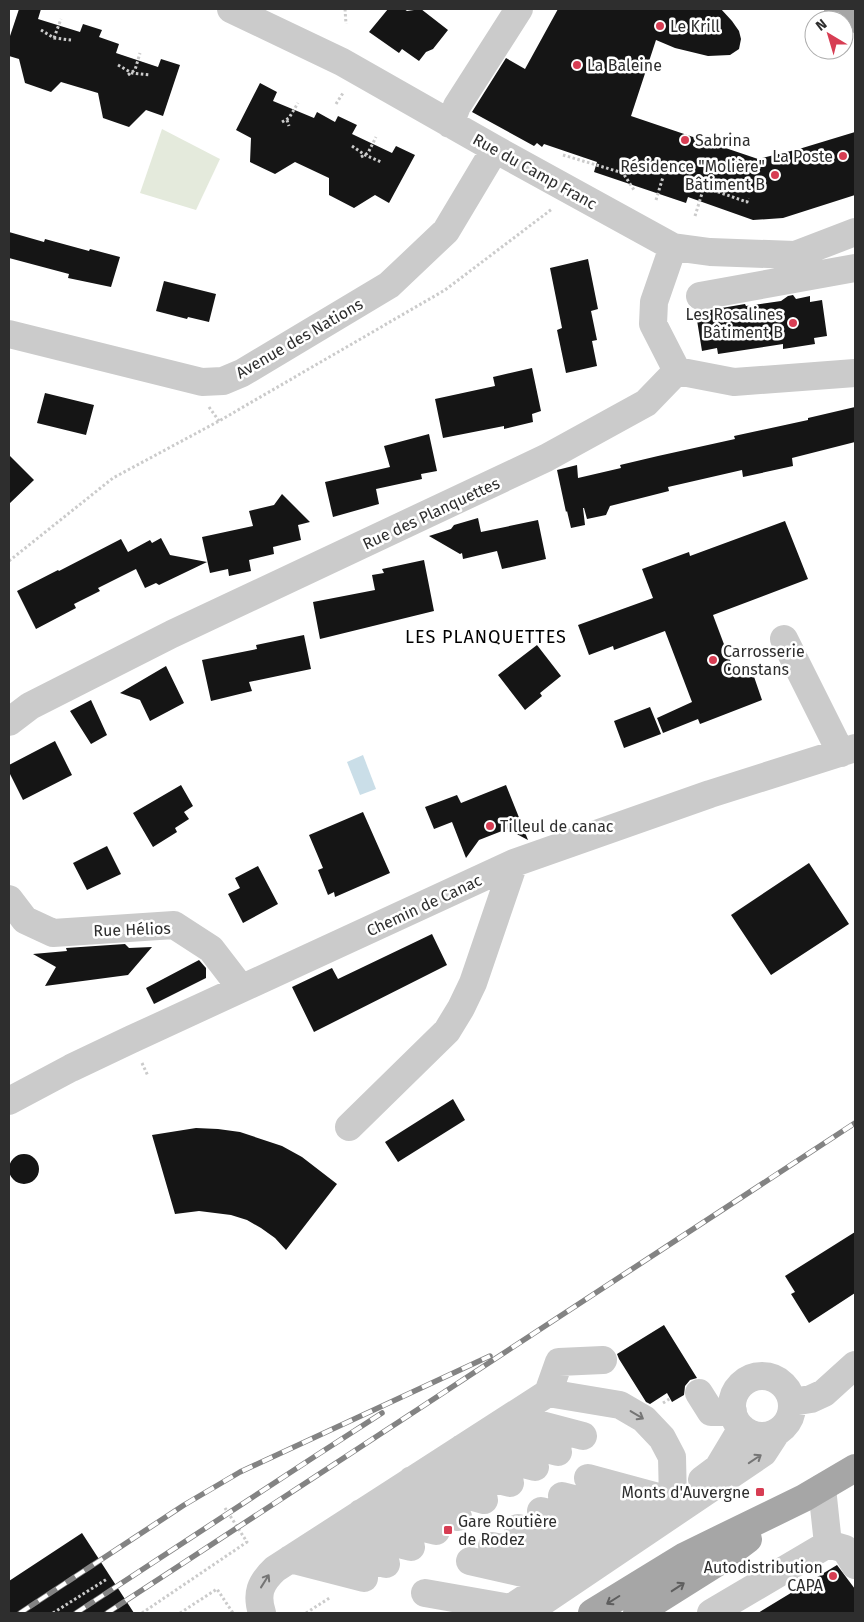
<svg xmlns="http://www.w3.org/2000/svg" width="864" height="1622" font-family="'Fira Sans',sans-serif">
<rect width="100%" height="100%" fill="#fff"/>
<path fill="#e4eadc" d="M162 129 220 159 196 210 140 193Z"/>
<path fill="#cadee8" d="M363 755 376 789 360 795 347 762Z"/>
<path fill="#151515" d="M19 9H41L38 19 80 32 83 24 102 30 99 37 119 44 116 53 158 67 161 59 180 65 163 116 146 110 129 127 103 118 98 93 61 82 51 92 25 83 19 59 9 56V39Z
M388 9H404L407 11 421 9 448 30 433 49 426 52 419 61 402 49 399 53 369 32Z
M558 9H721L732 21 739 31 741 39 739 49 730 55 708 56 675 48 656 40 631 116 758 159 799 149 855 132V195L783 218 753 220 688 197 686 203 594 172 597 162 544 144 542 147 537 143 534 146 472 112 506 58 525 69Z
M260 83 277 92 273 101 314 118 317 112 335 122 338 116 357 125 352 134 392 153 396 146 415 155 389 203 375 195 354 208 329 195V178L295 162 275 174 250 162 251 138 236 130Z
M9 232 44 242 45 239 89 251 90 249 120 257 111 287 68 278 69 274 9 258Z
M588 259 598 309 591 311 597 340 592 341 597 366 566 373 557 330 562 328 550 268Z
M164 281 216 294 209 322 188 317 187 319 156 311Z
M793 295 796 299 810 296V302L822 300 827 336 814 338 815 344 783 349V344L718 354 717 348 702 351 696 314 704 313V311L745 304 746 306 781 301 788 296Z
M532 368 541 411 532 414 533 422 504 429V426L443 438 435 399 495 386 493 377Z
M45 393 94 405 86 435 37 423Z
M855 407V442L792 458 793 466 743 477 742 470 668 487 669 491 610 506 606 515 587 519 584 508H583L585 525 571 528 567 511 566 512 557 470 577 465 578 478 621 468 620 465 658 456 735 439 734 436 808 420V418Z
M429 434 437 471 421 474 422 479 376 489 379 504 333 517 325 482 390 467 384 446Z
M9 455 34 480 9 504Z
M282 494 310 522 298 525 301 540 273 547 274 554 249 560 251 571 229 576 228 569 210 573 202 537 253 526 249 511 274 505Z
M478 518 481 532 538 520 546 559 502 569 497 551 463 559 462 553 460 554 429 536 451 529 454 525Z
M785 521 808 579 713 615 734 671 750 665 762 700 700 724 698 719 663 733 657 718 692 702 665 631 614 650 613 646 589 655 578 625 653 598 642 569 689 552 690 556Z
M161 538 170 555 207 562 159 585 156 583 145 588 136 569 98 588 100 591 74 604 76 608 36 629 17 591 58 570 59 571 121 539 128 552 150 540 152 543Z
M424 560 434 611 320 639 313 602 375 590 372 575 384 573 382 569Z
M304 635 311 669 249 682 252 691 211 701 202 660 257 649 256 645Z
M537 645 561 676 540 693 542 696 525 710 498 675Z
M166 666 184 703 150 721 140 700 120 693Z
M91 700 107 735 91 744 70 711Z
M650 707 661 734 624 748 614 721Z
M55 741 72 775 23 800 9 772V765Z
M181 785 193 806 184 812 189 819 175 828 177 832 153 847 133 813Z
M506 785 528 840 507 829 479 840 466 858 452 822 434 829 425 807 457 795 461 803Z
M363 812 390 873 335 897 334 892 328 895 318 870 323 868 309 835Z
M107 846 121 874 87 890 73 863Z
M809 863 849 924 771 975 731 915Z
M258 866 278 904 243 923 228 894 240 888 235 878Z
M432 934 447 965 314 1032 292 987 332 968 338 979Z
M125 944 129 948 152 947 128 975 45 986 56 967 33 954 67 951 66 948Z
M199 960 206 968V978L154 1004 146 988Z
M453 1099 465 1120 398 1162 385 1142Z
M196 1128 218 1129 240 1132 282 1146 302 1157 337 1184 286 1250 275 1238 261 1228 247 1220 231 1215 199 1211 175 1214 152 1135Z
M9 1169a15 15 0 1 1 30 0a15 15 0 1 1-30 0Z
M855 1232V1293L809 1323 791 1294 795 1292 785 1276Z
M664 1325 697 1378 690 1380 685 1386 684 1395 672 1402 667 1393 650 1404 646 1402 619 1359 617 1354Z
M82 1533 134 1613H9V1581Z
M837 1565 855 1589V1613H758Z"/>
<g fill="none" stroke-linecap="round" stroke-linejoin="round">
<path stroke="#cbcbcb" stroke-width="3" stroke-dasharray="2.5 2.5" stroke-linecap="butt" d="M345 9 346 24
M41 30 54 38 71 40
M54 38 61 19
M118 65 132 73 150 75
M128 75 135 70 140 53
M336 104 343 93
M287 120 289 126
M282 122 289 118 298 103
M352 146 365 155 381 162
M563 155 623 173 634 190
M361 157 368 153 376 137
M656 200 663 177
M695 216 704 187 747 202 748 198
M209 407 219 421
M9 561 113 478 219 421 445 290 552 209
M142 1063 148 1076
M663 1403 671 1398
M53 1613 107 1579
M142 1613 247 1542 225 1508
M180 1613 217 1589 233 1613
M306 1613 331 1597"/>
<path stroke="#cbcbcb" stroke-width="28" d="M231 9 342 62 495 149 673 247 710 252 795 255 855 232
M450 124 457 106 519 9
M673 247 654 302 653 324 677 371
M700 296 855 268
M9 334 202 382 223 381 242 373 389 285 446 231 495 149
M677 371 734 382 855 373
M784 639 841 753
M9 722 30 706 172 634 546 458 646 403 677 371
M9 899 25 920 53 933 174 925 211 949 241 988
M9 1101 71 1068 132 1039 514 863 710 794 855 748
M349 1127 447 1031 461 1008 473 983 514 863
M732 1406a30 30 0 1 1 60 0a30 30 0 1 1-60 0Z
M548 1393 559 1362 603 1360
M699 1393 711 1412H733
M792 1402 811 1399 824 1393 855 1365
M511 1417 583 1436
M485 1434 558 1452
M462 1448 535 1467
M437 1465 510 1483
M588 1478 673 1501
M412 1480 484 1500
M702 1480 718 1468 742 1428
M562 1496 648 1518
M387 1497 458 1517
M541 1511 626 1532
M361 1513 436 1531
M518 1528 600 1550
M337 1529 411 1547
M828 1544 845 1549 855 1565
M312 1545 386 1564
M492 1546 579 1564
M290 1559 364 1578
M470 1561 553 1580
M425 1593 510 1608
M262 1613C256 1594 260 1583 275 1569L548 1393 620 1405 644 1419 662 1438 672 1457 673 1501
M503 1613 538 1590
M526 1613 763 1453 776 1433
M711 1613 828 1544 822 1488"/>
<path stroke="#a6a6a6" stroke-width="28" d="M838 9 855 19
M592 1613 685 1556 804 1498 855 1468
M637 1613 715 1564 748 1539"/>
<defs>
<path id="rail" d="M20 1613 184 1505 240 1472 490 1356
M76 1613 317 1455 382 1413
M107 1613 855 1123"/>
</defs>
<use href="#rail" stroke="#838383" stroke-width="5.5"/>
<use href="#rail" stroke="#fff" stroke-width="4" stroke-dasharray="11" stroke-linecap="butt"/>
</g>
<defs><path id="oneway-shaft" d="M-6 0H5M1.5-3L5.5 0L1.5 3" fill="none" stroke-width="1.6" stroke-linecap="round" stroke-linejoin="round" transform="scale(1.25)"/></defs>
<g stroke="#757575">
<use href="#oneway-shaft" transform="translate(637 1415) rotate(31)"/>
<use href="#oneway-shaft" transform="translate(755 1459) rotate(-34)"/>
<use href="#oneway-shaft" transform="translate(265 1581) rotate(-58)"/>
</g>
<g stroke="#5e5e5e">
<use href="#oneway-shaft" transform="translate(678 1587) rotate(-33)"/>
<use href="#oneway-shaft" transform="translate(613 1600) rotate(148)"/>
</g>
<g fill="#d73d53" stroke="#fff" stroke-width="2">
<circle cx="660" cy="26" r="5"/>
<circle cx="577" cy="65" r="5"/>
<circle cx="685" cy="140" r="5"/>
<circle cx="843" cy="156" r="5"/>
<circle cx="775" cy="175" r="5"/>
<circle cx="793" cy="323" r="5"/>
<circle cx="713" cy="660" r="5"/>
<circle cx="490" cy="826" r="5"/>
<rect x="755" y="1487" width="10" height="10" rx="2.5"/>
<rect x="443" y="1525" width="10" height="10" rx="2.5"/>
<circle cx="833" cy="1576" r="5"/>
</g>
<g text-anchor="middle" stroke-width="5" stroke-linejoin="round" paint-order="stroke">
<g font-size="16" fill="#2e2e2e" stroke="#fff" text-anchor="start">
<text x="670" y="32">Le Krill</text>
<text x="587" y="71">La Baleine</text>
<text x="695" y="146">Sabrina</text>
<text x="833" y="162" text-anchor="end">La Poste</text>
<text x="765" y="172" text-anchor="end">Résidence "Molière"<tspan x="765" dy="18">Bâtiment B</tspan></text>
<text x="783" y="320" text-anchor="end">Les Rosalines<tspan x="783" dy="18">Bâtiment B</tspan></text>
<text x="723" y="657">Carrosserie<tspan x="723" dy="18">Constans</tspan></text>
<text x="500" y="832">Tilleul de canac</text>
<text x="750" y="1498" text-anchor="end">Monts d'Auvergne</text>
<text x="458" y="1527">Gare Routière<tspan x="458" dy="18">de Rodez</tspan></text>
<text x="823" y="1573" text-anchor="end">Autodistribution<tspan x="823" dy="18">CAPA</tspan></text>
</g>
<g font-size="16" fill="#2e2e2e" stroke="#fff">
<text transform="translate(535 171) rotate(29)" y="6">Rue du Camp Franc</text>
<text transform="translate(299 338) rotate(-30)" y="6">Avenue des Nations</text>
<text transform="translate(431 513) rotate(-25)" y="6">Rue des Planquettes</text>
<text transform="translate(424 905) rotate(-25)" y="6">Chemin de Canac</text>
<text transform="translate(132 929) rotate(-2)" y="6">Rue Hélios</text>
</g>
<g font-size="18" letter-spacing="1" fill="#000" stroke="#fff">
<text x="486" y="643">LES PLANQUETTES</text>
</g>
</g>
<rect width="864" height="1622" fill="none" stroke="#2e2e2e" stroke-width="20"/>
<g transform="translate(829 35) rotate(322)"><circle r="24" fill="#ffffff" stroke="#ababab"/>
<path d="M0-4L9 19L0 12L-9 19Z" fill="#d73d53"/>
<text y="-8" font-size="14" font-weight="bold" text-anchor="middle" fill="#2e2e2e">N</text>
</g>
</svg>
